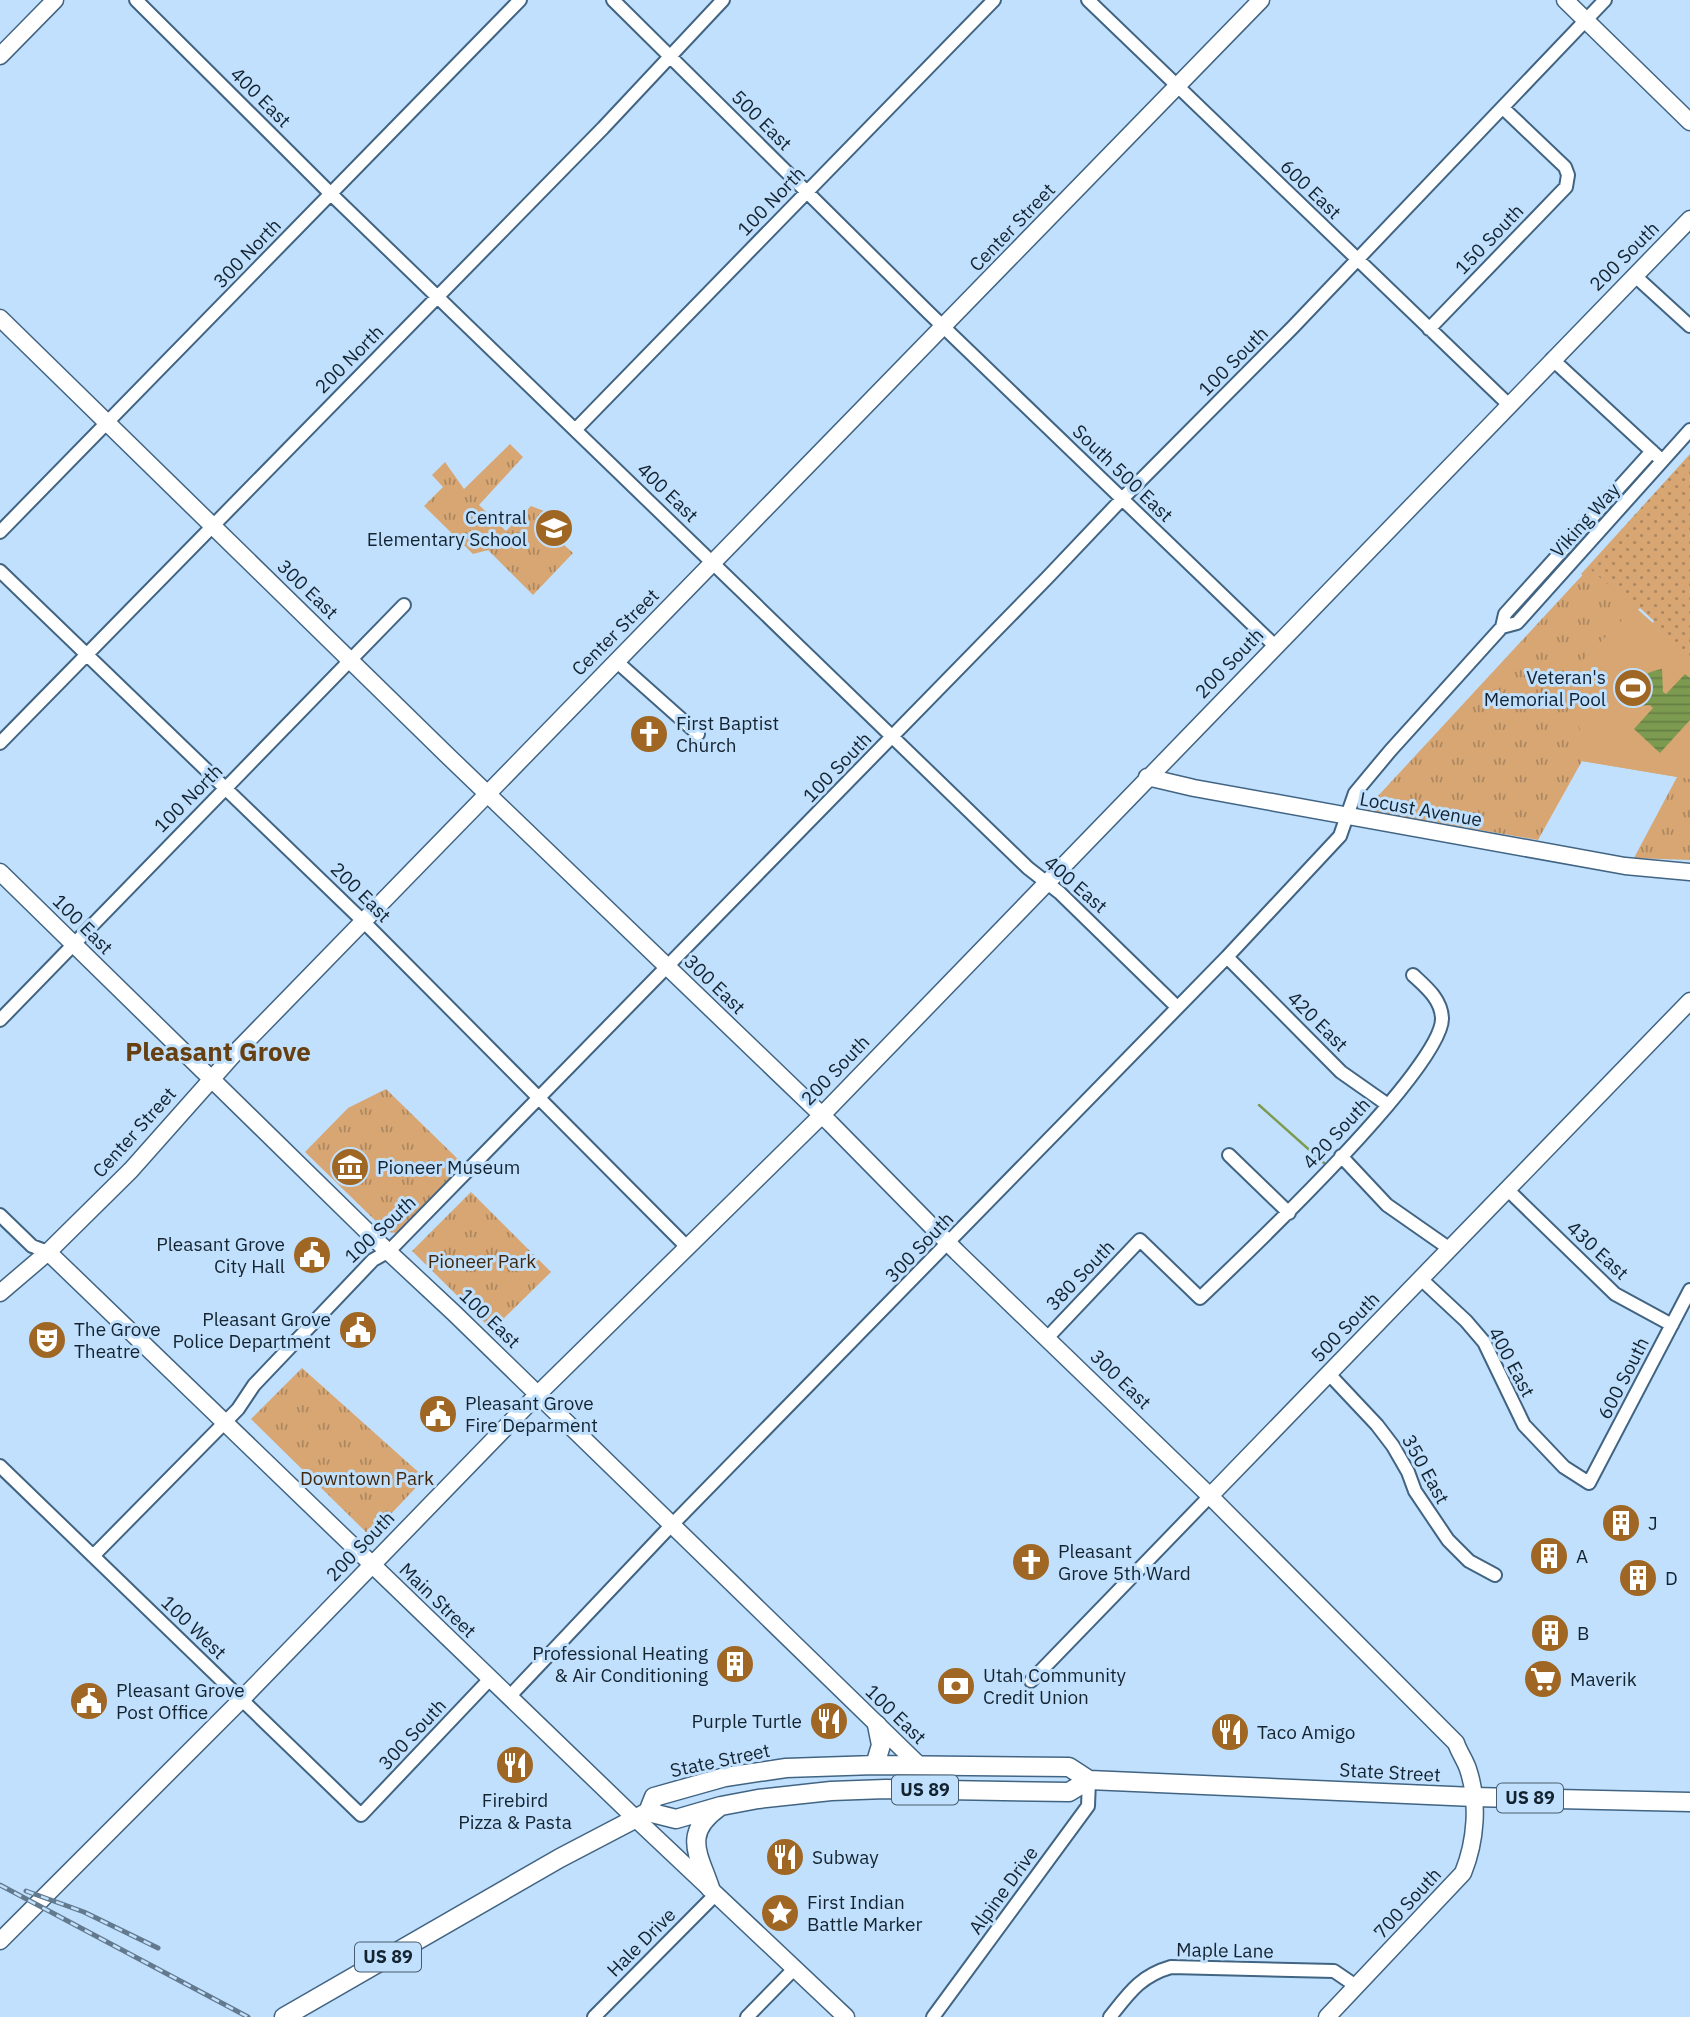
<svg xmlns="http://www.w3.org/2000/svg" width="1690" height="2017" font-family="'IBM Plex Sans',sans-serif">
<defs>
<pattern id="grass-dots" width="8" height="8" patternUnits="userSpaceOnUse" patternTransform="scale(1.75)"><rect width="8" height="8" fill="#d7a673"/><path d="M2 2h.1M6 6h.1" fill="none" stroke="#ad875f" stroke-width="1.8" stroke-linecap="round"/></pattern>
<pattern id="park-tufts" width="24" height="20" patternUnits="userSpaceOnUse" patternTransform="scale(1.75)"><rect width="24" height="20" fill="#d7a673"/><path d="M3 7l-1-3M5 7V3M7 7l1-3M15 17l-1-3M17 17v-4M19 17l1-3" fill="none" stroke="#ad875f"/></pattern>
<pattern id="water-rules" width="6" height="5" patternUnits="userSpaceOnUse" patternTransform="scale(1.75)"><rect width="6" height="5" fill="#7d9b50"/><path d="M0 2.5h6" fill="none" stroke="#657e43"/></pattern>
</defs>
<rect width="100%" height="100%" fill="#c1e0fd"/>
<path fill="url(#grass-dots)" d="M1690 454V664L1649 628 1654 621 1640 608 1636 612 1593 584 1581 574Z"/>
<path fill="url(#park-tufts)" d="M510 444 523 457 479 505 506 531 531 506 552 514 542 525 573 553 533 595 488 550 473 554 424 506 443 487 432 475 445 462 464 489Z
M1589 568 1690 656V860L1634 858 1677 777 1582 761 1538 840 1365 810Z
M386 1089 464 1165 397 1233 387 1232 305 1152 348 1108Z
M471 1192 551 1272 492 1330 412 1251Z
M302 1368 425 1478 370 1536 251 1419Z"/>
<path fill="#d7a673" d="M1635 607 1690 656V779L1582 761V733L1572 714 1587 699 1566 677Z"/>
<path fill="url(#water-rules)" d="M1662 669 1663 692 1666 694 1685 674 1690 678V720L1660 753 1634 729 1653 708 1650 705 1628 707C1629 686 1641 672 1662 669Z"/>
<g fill="none" stroke-linecap="round" stroke-linejoin="round">
<path stroke="#7d9b50" stroke-width="2.5" d="M1259 1105 1324 1163"/>
<defs>
<path id="street" d="M136 0 331 194 1028 868 1060 893 1177 1007
M613 0 928 312 1275 646
M1088 0 1508 404
M1634 275 1690 326
M1429 329 1566 187 1568 175 1565 167 1503 108
M1552 359 1657 456
M576 429 994 0
M0 532 520 0
M0 571 363 921 687 1247
M1502 627 1517 623 1690 430
M616 661 698 734
M0 743 603 128 723 0
M1227 957 1341 1072 1388 1105
M0 1020 404 605
M1229 1155 1289 1213
M1341 1156 1387 1205 1450 1249
M1508 1190 1615 1294 1672 1325
M0 1215 32 1246 48 1252
M1421 1279 1466 1321 1484 1342 1524 1425 1564 1467 1589 1483 1690 1290
M1048 1337 1140 1240 1200 1298C1243 1257 1444 1067 1442 1018 1441 999 1426 987 1413 975
M1329 1374 1377 1425 1393 1446 1408 1472 1415 1491 1448 1540 1469 1561 1495 1575
M0 1466 361 1815 490 1679
M93 1556 238 1409 254 1385 373 1260 389 1251 1047 578 1122 499 1292 328 1605 0
M1031 1681 1210 1496
M509 1697 663 1534 1227 957 1340 836 1355 793 1390 751 1502 627 1505 614 1652 451
M594 2017 716 1894
M747 2017 795 1968
M933 2017 1088 1806 1089 1780
M1110 2017C1129 1993 1140 1976 1171 1967L1334 1971 1356 1986"/>
<path id="secondary" d="M1565 0 1690 122
M0 56 55 0
M0 318 448 756 831 1124 957 1252 1210 1496 1456 1743C1459 1752 1465 1760 1468 1769 1479 1802 1476 1841 1463 1873L1327 2017
M1147 777 1194 788 1625 866 1690 872
M0 872 379 1243 454 1313 920 1766
M48 1252 635 1818 846 2017
M0 1293 48 1252 131 1170 234 1054 1261 0
M1210 1496 1690 1001
M0 1941 241 1700 538 1394 822 1115 1690 219"/>
<path id="primary" d="M875 1765 881 1745 877 1725
M648 1812 676 1819 721 1806 758 1799 831 1791 886 1789 1069 1792 1089 1780 1474 1797 1690 1802
M648 1812 654 1797 725 1777 786 1768 875 1765 1069 1767 1089 1780
M710 1888C699 1855 682 1834 718 1808
M284 2017 560 1858 648 1812"/>
</defs>
<use href="#street" stroke="#416483" stroke-width="16"/>
<use href="#secondary" stroke="#416483" stroke-width="19"/>
<use href="#primary" stroke="#416483" stroke-width="21"/>
<use href="#street" stroke="#fff" stroke-width="12"/>
<use href="#secondary" stroke="#fff" stroke-width="16"/>
<use href="#primary" stroke="#fff" stroke-width="18"/>
<defs>
<path id="rail" d="M0 1885 248 2017
M26 1891 84 1912 158 1948"/>
</defs>
<use href="#rail" stroke="#637a8e" stroke-width="5"/>
<use href="#rail" stroke="#c1e0fd" stroke-width="2.5" stroke-dasharray="8" stroke-linecap="butt"/>
</g>
<defs>
<symbol id="school-disc" viewBox="-11 -11 22 22"><circle r="9.5" fill="#9f6723" stroke="#c1e0fd"/><path d="M0-5L7-2L0 1L-7-2ZM-4 1L0 2.5L4 1V4Q0 6-4 4Z" fill="#fff"/></symbol>
<symbol id="stadium-disc" viewBox="-11 -11 22 22"><circle r="9.5" fill="#9f6723" stroke="#c1e0fd"/><path d="M0-5a6.5 5 0 1 0 0 10a6.5 5 0 1 0 0-10ZM-3.5-1.8h7v3.6h-7Z" fill="#fff"/></symbol>
<symbol id="church-disc" viewBox="-11 -11 22 22"><circle r="9.5" fill="#9f6723" stroke="#c1e0fd"/><path d="M-1.2-6h2.4v3.5h3.3v2.4h-3.3V6h-2.4V-.1h-3.3v-2.4h3.3Z" fill="#fff"/></symbol>
<symbol id="museum-disc" viewBox="-11 -11 22 22"><circle r="9.5" fill="#9f6723" stroke="#c1e0fd"/><path d="M0-6L6-3V-2H-6V-3ZM-5-1h2V3h-2ZM-1-1h2V3h-2ZM3-1h2V3H3ZM-6 4H6V6H-6Z" fill="#fff"/></symbol>
<symbol id="civic-disc" viewBox="-11 -11 22 22"><circle r="9.5" fill="#9f6723" stroke="#c1e0fd"/><path d="M-.6-6.5H3V-4.5H.6V-3L4-1V1h2V6H-6V1h2V-1L-.6-3ZM-1.2 2.5V6h2.4V2.5Z" fill="#fff"/></symbol>
<symbol id="theatre-disc" viewBox="-11 -11 22 22"><circle r="9.5" fill="#9f6723" stroke="#c1e0fd"/><path d="M-5-5.5Q0-4 5-5.5V0Q5 5 0 6Q-5 5-5 0ZM-3.3-2.5H-1v1.5H-3.3ZM1-2.5H3.3v1.5H1ZM-2.8 1Q0 5.5 2.8 1Z" fill="#fff"/></symbol>
<symbol id="building-disc" viewBox="-11 -11 22 22"><circle r="9.5" fill="#9f6723" stroke="#c1e0fd"/><path d="M-4-6H4V6H1V3H-1V6H-4ZM-2.5-4.3h1.7v1.8h-1.7ZM.8-4.3h1.7v1.8H.8ZM-2.5-1h1.7V.8h-1.7ZM.8-1h1.7V.8H.8Z" fill="#fff"/></symbol>
<symbol id="supermarket-disc" viewBox="-11 -11 22 22"><circle r="9.5" fill="#9f6723" stroke="#c1e0fd"/><path d="M-6-5.5h2.5l.6 2H6L4.5 2H-2.5L-4.4-4H-6ZM-1.5 3.2a1.3 1.3 0 1 0 .1 0ZM3 3.2a1.3 1.3 0 1 0 .1 0Z" fill="#fff"/></symbol>
<symbol id="bank-disc" viewBox="-11 -11 22 22"><circle r="9.5" fill="#9f6723" stroke="#c1e0fd"/><path d="M-6-4H6V4H-6ZM0-2.3a2.3 2.3 0 1 0 0 4.6a2.3 2.3 0 1 0 0-4.6Z" fill="#fff"/></symbol>
<symbol id="restaurant-disc" viewBox="-11 -11 22 22"><circle r="9.5" fill="#9f6723" stroke="#c1e0fd"/><path d="M-5-6h1v4h1v-4h1v4h1v-4h1v5L-1.5 .5V6h-2V.5L-5-1ZM5-6V6H3V1.5H1.5Q1.5-4 5-6Z" fill="#fff"/></symbol>
<symbol id="sight-disc" viewBox="-11 -11 22 22"><circle r="9.5" fill="#9f6723" stroke="#c1e0fd"/><path d="M0-6L1.8-2.2L6-1.7L2.9 1.2L3.7 5.4L0 3.3L-3.7 5.4L-2.9 1.2L-6-1.7L-1.8-2.2Z" fill="#fff"/></symbol>
</defs>
<g fill-rule="evenodd">
<use href="#school-disc" x="532" y="506" width="44" height="44"/>
<use href="#stadium-disc" x="1611" y="666" width="44" height="44"/>
<use href="#church-disc" x="627" y="712" width="44" height="44"/>
<use href="#museum-disc" x="328" y="1145" width="44" height="44"/>
<use href="#civic-disc" x="290" y="1233" width="44" height="44"/>
<use href="#civic-disc" x="336" y="1308" width="44" height="44"/>
<use href="#theatre-disc" x="25" y="1318" width="44" height="44"/>
<use href="#civic-disc" x="416" y="1392" width="44" height="44"/>
<use href="#building-disc" x="1599" y="1501" width="44" height="44"/>
<use href="#building-disc" x="1527" y="1534" width="44" height="44"/>
<use href="#church-disc" x="1009" y="1540" width="44" height="44"/>
<use href="#building-disc" x="1616" y="1556" width="44" height="44"/>
<use href="#building-disc" x="1528" y="1611" width="44" height="44"/>
<use href="#building-disc" x="713" y="1642" width="44" height="44"/>
<use href="#supermarket-disc" x="1521" y="1657" width="44" height="44"/>
<use href="#bank-disc" x="934" y="1664" width="44" height="44"/>
<use href="#civic-disc" x="67" y="1679" width="44" height="44"/>
<use href="#restaurant-disc" x="807" y="1699" width="44" height="44"/>
<use href="#restaurant-disc" x="1208" y="1710" width="44" height="44"/>
<use href="#restaurant-disc" x="493" y="1743" width="44" height="44"/>
<use href="#restaurant-disc" x="763" y="1835" width="44" height="44"/>
<use href="#sight-disc" x="758" y="1891" width="44" height="44"/>
</g>
<g text-anchor="middle" stroke-width="6" stroke-linejoin="round" paint-order="stroke">
<g fill="#c1e0fd" stroke="#485c6e" stroke-width="2">
<rect x="892" y="1775.5" width="66" height="29" rx="5"/>
<rect x="1497" y="1783.5" width="66" height="29" rx="5"/>
<rect x="355" y="1942.5" width="66" height="29" rx="5"/>
</g>
<g font-size="18" font-weight="bold" fill="#142330">
<text x="925" y="1796">US 89</text>
<text x="1530" y="1804">US 89</text>
<text x="388" y="1963">US 89</text>
</g>
<g font-size="19" fill="#142330" stroke="#c1e0fd">
<text transform="translate(261 97) rotate(45)" y="7">400 East</text>
<text transform="translate(762 120) rotate(45)" y="7">500 East</text>
<text transform="translate(1311 189) rotate(44)" y="7">600 East</text>
<text transform="translate(771 201) rotate(-46)" y="7">100 North</text>
<text transform="translate(1012 227) rotate(-46)" y="7">Center Street</text>
<text transform="translate(1489 239) rotate(-46)" y="7">150 South</text>
<text transform="translate(247 253) rotate(-46)" y="7">300 North</text>
<text transform="translate(1624 256) rotate(-45)" y="7">200 South</text>
<text transform="translate(349 359) rotate(-45)" y="7">200 North</text>
<text transform="translate(1233 361) rotate(-45)" y="7">100 South</text>
<text transform="translate(1123 473) rotate(44)" y="7">South 500 East</text>
<text transform="translate(668 492) rotate(44)" y="7">400 East</text>
<text transform="translate(1585 520) rotate(-48)" y="7">Viking Way</text>
<text transform="translate(308 589) rotate(44)" y="7">300 East</text>
<text transform="translate(615 632) rotate(-45)" y="7">Center Street</text>
<text transform="translate(1229 663) rotate(-46)" y="7">200 South</text>
<text transform="translate(837 767) rotate(-46)" y="7">100 South</text>
<text transform="translate(188 798) rotate(-45)" y="7">100 North</text>
<text transform="translate(1421 809) rotate(10)" y="7">Locust Avenue</text>
<text transform="translate(1076 884) rotate(41)" y="7">400 East</text>
<text transform="translate(361 892) rotate(45)" y="7">200 East</text>
<text transform="translate(83 924) rotate(45)" y="7">100 East</text>
<text transform="translate(715 984) rotate(44)" y="7">300 East</text>
<text transform="translate(1318 1021) rotate(45)" y="7">420 East</text>
<text transform="translate(835 1070) rotate(-46)" y="7">200 South</text>
<text transform="translate(134 1132) rotate(-48)" y="7">Center Street</text>
<text transform="translate(1336 1133) rotate(-47)" y="7">420 South</text>
<text transform="translate(380 1229) rotate(-43)" y="7">100 South</text>
<text transform="translate(919 1247) rotate(-46)" y="7">300 South</text>
<text transform="translate(1598 1250) rotate(43)" y="7">430 East</text>
<text transform="translate(1080 1275) rotate(-46)" y="7">380 South</text>
<text transform="translate(490 1318) rotate(44)" y="7">100 East</text>
<text transform="translate(1345 1327) rotate(-46)" y="7">500 South</text>
<text transform="translate(1512 1362) rotate(62)" y="7">400 East</text>
<text transform="translate(1623 1378) rotate(-63)" y="7">600 South</text>
<text transform="translate(1121 1379) rotate(44)" y="7">300 East</text>
<text transform="translate(1426 1469) rotate(61)" y="7">350 East</text>
<text transform="translate(360 1546) rotate(-46)" y="7">200 South</text>
<text transform="translate(438 1600) rotate(44)" y="7">Main Street</text>
<text transform="translate(194 1627) rotate(44)" y="7">100 West</text>
<text transform="translate(896 1714) rotate(44)" y="7">100 East</text>
<text transform="translate(412 1734) rotate(-47)" y="7">300 South</text>
<text transform="translate(720 1760) rotate(-12)" y="7">State Street</text>
<text transform="translate(1390 1772) rotate(3)" y="7">State Street</text>
<text transform="translate(1003 1890) rotate(-54)" y="7">Alpine Drive</text>
<text transform="translate(1407 1903) rotate(-47)" y="7">700 South</text>
<text transform="translate(641 1942) rotate(-45)" y="7">Hale Drive</text>
<text transform="translate(1225 1950) rotate(1)" y="7">Maple Lane</text>
</g>
<g font-size="19" fill="#142330" stroke="#c1e0fd" text-anchor="start">
<text x="527" y="524" text-anchor="end">Central<tspan x="527" dy="22">Elementary School</tspan></text>
<text x="1606" y="684" text-anchor="end">Veteran's<tspan x="1606" dy="22">Memorial Pool</tspan></text>
<text x="676" y="730">First Baptist<tspan x="676" dy="22">Church</tspan></text>
<text x="377" y="1174">Pioneer Museum</text>
<text x="285" y="1251" text-anchor="end">Pleasant Grove<tspan x="285" dy="22">City Hall</tspan></text>
<text x="331" y="1326" text-anchor="end">Pleasant Grove<tspan x="331" dy="22">Police Department</tspan></text>
<text x="74" y="1336">The Grove<tspan x="74" dy="22">Theatre</tspan></text>
<text x="465" y="1410">Pleasant Grove<tspan x="465" dy="22">Fire Deparment</tspan></text>
<text x="1648" y="1530">J</text>
<text x="1058" y="1558">Pleasant<tspan x="1058" dy="22">Grove 5th Ward</tspan></text>
<text x="1576" y="1563">A</text>
<text x="1665" y="1585">D</text>
<text x="1577" y="1640">B</text>
<text x="708" y="1660" text-anchor="end">Professional Heating<tspan x="708" dy="22">&amp; Air Conditioning</tspan></text>
<text x="983" y="1682">Utah Community<tspan x="983" dy="22">Credit Union</tspan></text>
<text x="1570" y="1686">Maverik</text>
<text x="116" y="1697">Pleasant Grove<tspan x="116" dy="22">Post Office</tspan></text>
<text x="802" y="1728" text-anchor="end">Purple Turtle</text>
<text x="1257" y="1739">Taco Amigo</text>
<text x="515" y="1807" text-anchor="middle">Firebird<tspan x="515" dy="22">Pizza &amp; Pasta</tspan></text>
<text x="812" y="1864">Subway</text>
<text x="807" y="1909">First Indian<tspan x="807" dy="22">Battle Marker</tspan></text>
</g>
<g font-size="19" fill="#41280c" stroke="#c1e0fd">
<text x="482" y="1268">Pioneer Park</text>
<text x="367" y="1485">Downtown Park</text>
</g>
<g font-size="26" font-weight="bold" fill="#664010" stroke="#c1e0fd">
<text x="218" y="1061">Pleasant Grove</text>
</g>
</g>
</svg>
